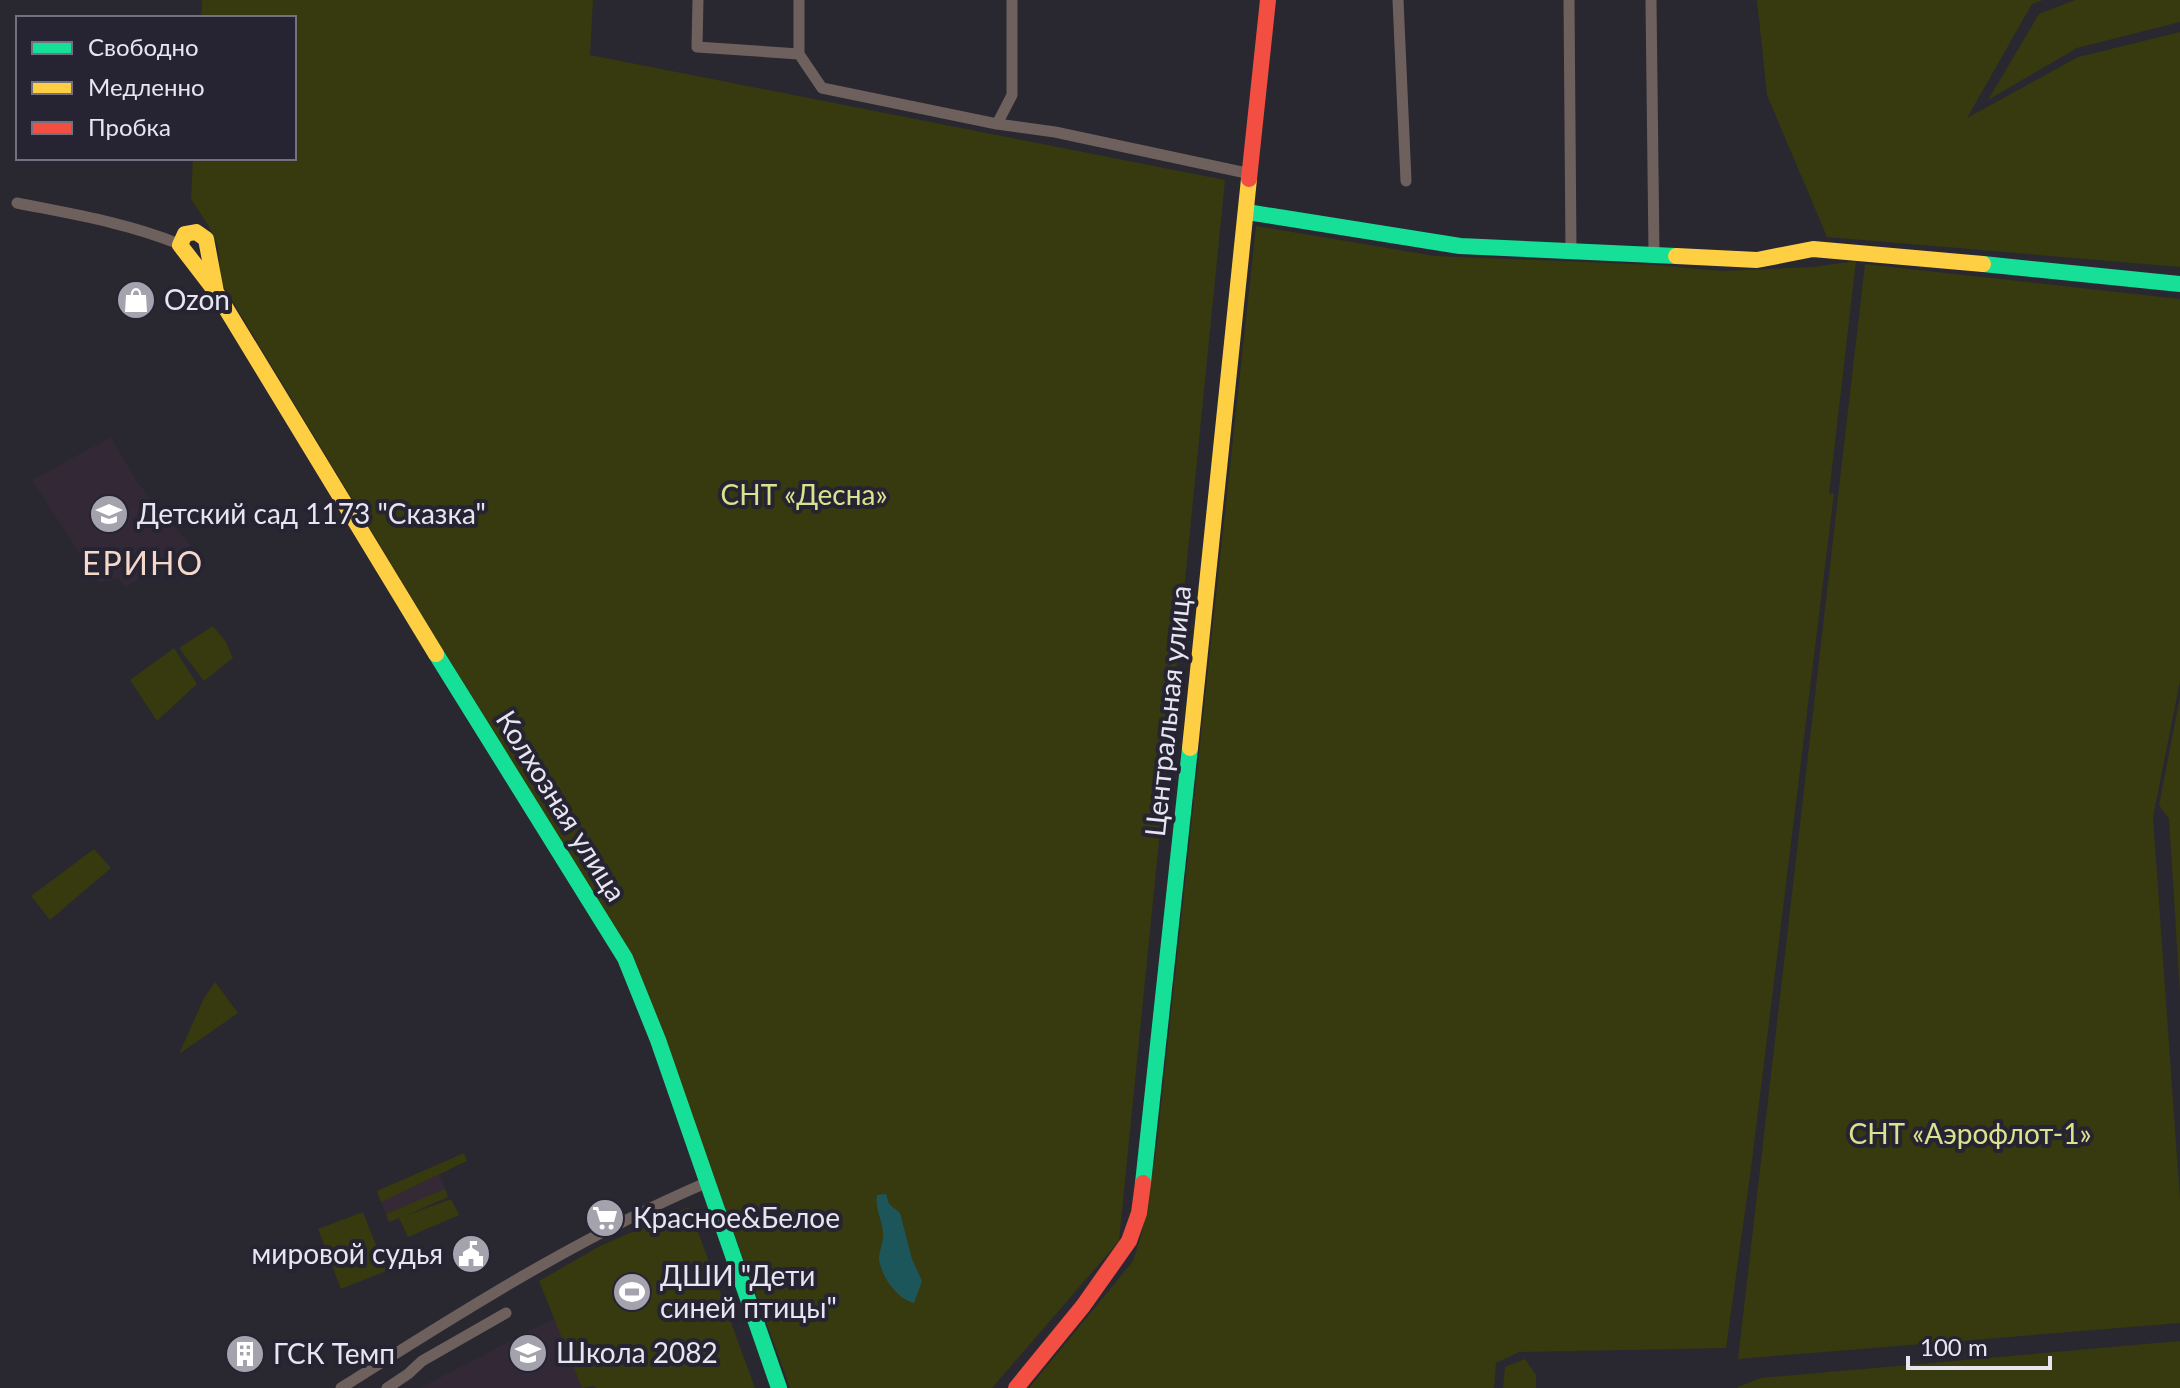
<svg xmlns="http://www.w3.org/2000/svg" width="2180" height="1388" font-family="Lato,sans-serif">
<rect width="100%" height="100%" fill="#292830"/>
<path fill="#342935" d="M464 1153 467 1161 439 1174 448 1197 389 1222 377 1191Z"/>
<path fill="#332936" d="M111 437 137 482 191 546 126 587 118 577 99 583 32 480Z
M555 1318 582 1388H420Z"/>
<path fill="#37390e" d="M202 0H593L590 55 1225 180 1119 1241 992 1388H790L642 979 221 282 218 246 208 225 191 199 193 158H294V18H201Z
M1757 0H2043L2032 4 1967 118 2078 57 2180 32V267L1827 237 1767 95Z
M2075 0H2180V22L2077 48 1988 100 2039 14Z
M1256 226 1435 256 1657 265 1722 271 1813 267 1856 261 1829 494 1834 493 1752 1161 1726 1348 1519 1352 1496 1363 1494 1388H1029L1133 1261 1142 1232 1156 1151Z
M1865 264 2180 299V681L2153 817 2180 1200V1323L1738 1359Z
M213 626 226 642 233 658 204 681 179 648Z
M174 648 197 684 157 721 130 680Z
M2180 697V994L2169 819 2159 805Z
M94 849 111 868 50 920 31 896Z
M215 982 238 1013 179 1054 204 998Z
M464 1153 467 1161 381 1202 377 1191Z
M445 1189 448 1197 405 1216 451 1199 459 1215 408 1237 399 1218 389 1222 386 1214Z
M689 1207 755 1388H596L594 1386 582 1388 539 1281 600 1246Z
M363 1212 386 1271 341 1289 318 1229Z
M2180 1341V1388H1736L1761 1378Z
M1525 1359 1536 1375V1388H1503L1505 1367Z"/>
<path fill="#1c565b" d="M886 1194 889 1204 900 1213 912 1259 922 1281 914 1303C897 1299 881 1276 879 1259 879 1250 884 1242 883 1233 882 1218 875 1211 877 1195Z"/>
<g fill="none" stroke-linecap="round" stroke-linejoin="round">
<path stroke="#6e615d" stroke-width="11" d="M698 0 697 47 799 54 822 88 997 124 1055 132 1251 174
M1398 0 1406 181
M1569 0 1571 251
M1651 0 1654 254
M799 54V0
M997 124 1012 95V0
M17 203C72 214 128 223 179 244
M341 1388C459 1313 579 1237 708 1182
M387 1388 408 1374 422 1361 506 1313"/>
<path stroke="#16e098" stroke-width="16" d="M1247 212 1460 246 1676 256
M1983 264 2180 284
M436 654 625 958 658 1040 779 1388
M1143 1183 1190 748"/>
<path stroke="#ffcf43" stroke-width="16" d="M1676 256 1757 260 1813 249 1983 264
M216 292 206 239 196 232 185 234 180 245 216 292 436 654
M1190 748 1249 179"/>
<path stroke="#f24e42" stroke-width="16" d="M1249 179 1268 0
M1016 1388 1083 1306 1129 1241 1139 1213 1143 1183"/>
</g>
<defs>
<symbol id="shop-disc" viewBox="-11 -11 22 22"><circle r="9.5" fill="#a4a3ad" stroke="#262433"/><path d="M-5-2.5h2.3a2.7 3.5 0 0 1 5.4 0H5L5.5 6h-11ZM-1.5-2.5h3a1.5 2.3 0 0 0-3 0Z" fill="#fff"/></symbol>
<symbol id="school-disc" viewBox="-11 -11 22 22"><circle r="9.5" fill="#a4a3ad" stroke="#262433"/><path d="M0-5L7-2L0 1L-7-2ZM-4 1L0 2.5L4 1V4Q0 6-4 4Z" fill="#fff"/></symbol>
<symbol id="supermarket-disc" viewBox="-11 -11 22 22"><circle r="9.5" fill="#a4a3ad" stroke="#262433"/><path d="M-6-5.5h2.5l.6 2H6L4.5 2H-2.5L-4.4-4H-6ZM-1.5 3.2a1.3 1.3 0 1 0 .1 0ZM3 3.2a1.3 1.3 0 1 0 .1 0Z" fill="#fff"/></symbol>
<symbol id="civic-disc" viewBox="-11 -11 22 22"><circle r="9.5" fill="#a4a3ad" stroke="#262433"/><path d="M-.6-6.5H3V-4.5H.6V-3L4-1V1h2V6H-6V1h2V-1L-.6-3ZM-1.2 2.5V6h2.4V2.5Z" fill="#fff"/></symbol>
<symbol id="stadium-disc" viewBox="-11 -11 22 22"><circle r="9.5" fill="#a4a3ad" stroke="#262433"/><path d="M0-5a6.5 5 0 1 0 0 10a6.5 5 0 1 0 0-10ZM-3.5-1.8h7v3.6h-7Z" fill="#fff"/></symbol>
<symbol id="building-disc" viewBox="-11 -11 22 22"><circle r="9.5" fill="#a4a3ad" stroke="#262433"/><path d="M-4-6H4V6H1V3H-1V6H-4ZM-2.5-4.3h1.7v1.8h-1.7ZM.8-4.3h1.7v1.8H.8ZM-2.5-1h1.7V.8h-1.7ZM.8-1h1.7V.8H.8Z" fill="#fff"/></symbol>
</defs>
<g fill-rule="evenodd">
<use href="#shop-disc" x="114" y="278" width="44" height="44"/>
<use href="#school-disc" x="87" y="492" width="44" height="44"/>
<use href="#supermarket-disc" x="583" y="1196" width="44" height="44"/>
<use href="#civic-disc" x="449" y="1232" width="44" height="44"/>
<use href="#stadium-disc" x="610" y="1270" width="44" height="44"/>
<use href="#school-disc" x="506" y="1331" width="44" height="44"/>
<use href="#building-disc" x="223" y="1332" width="44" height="44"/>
</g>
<g text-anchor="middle" stroke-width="8" stroke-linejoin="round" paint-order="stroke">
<g font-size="28" fill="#e6e5f0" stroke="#262433" text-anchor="start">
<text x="164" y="310">Ozon</text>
<text x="137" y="524">Детский сад 1173 "Сказка"</text>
<text x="633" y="1228">Красное&amp;Белое</text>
<text x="443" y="1264" text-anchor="end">мировой судья</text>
<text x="660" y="1286">ДШИ "Дети<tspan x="660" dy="32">синей птицы"</tspan></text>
<text x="556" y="1363">Школа 2082</text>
<text x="273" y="1364">ГСК Темп</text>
</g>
<g font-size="28" fill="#dbe28d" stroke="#262433">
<text x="804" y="505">СНТ «Десна»</text>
<text x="1970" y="1144">СНТ «Аэрофлот-1»</text>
</g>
<g font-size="28" fill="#e6e5f0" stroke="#262433">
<text transform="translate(1168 711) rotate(-84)" y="10">Центральная улица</text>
<text transform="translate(561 806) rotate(58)" y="10">Колхозная улица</text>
</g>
<g font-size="32" letter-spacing="2" fill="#f5d8c7" stroke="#262433">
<text x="143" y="575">ЕРИНО</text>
</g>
</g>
<rect x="16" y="16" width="280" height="144" fill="#262433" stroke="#73717f" stroke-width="2"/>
<rect x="32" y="42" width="40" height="12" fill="#16e098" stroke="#73717f" stroke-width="2"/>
<text x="88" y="56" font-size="24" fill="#e6e5f0">Свободно</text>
<rect x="32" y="82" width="40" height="12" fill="#ffcf43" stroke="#73717f" stroke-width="2"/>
<text x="88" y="96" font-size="24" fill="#e6e5f0">Медленно</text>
<rect x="32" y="122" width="40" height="12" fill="#f24e42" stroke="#73717f" stroke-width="2"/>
<text x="88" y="136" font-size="24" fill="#e6e5f0">Пробка</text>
<path d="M1908 1356v12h142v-12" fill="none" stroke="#e6e5f0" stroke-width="4"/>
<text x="1920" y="1356" font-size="24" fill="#e6e5f0" stroke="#262433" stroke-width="6" paint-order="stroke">100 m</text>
</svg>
